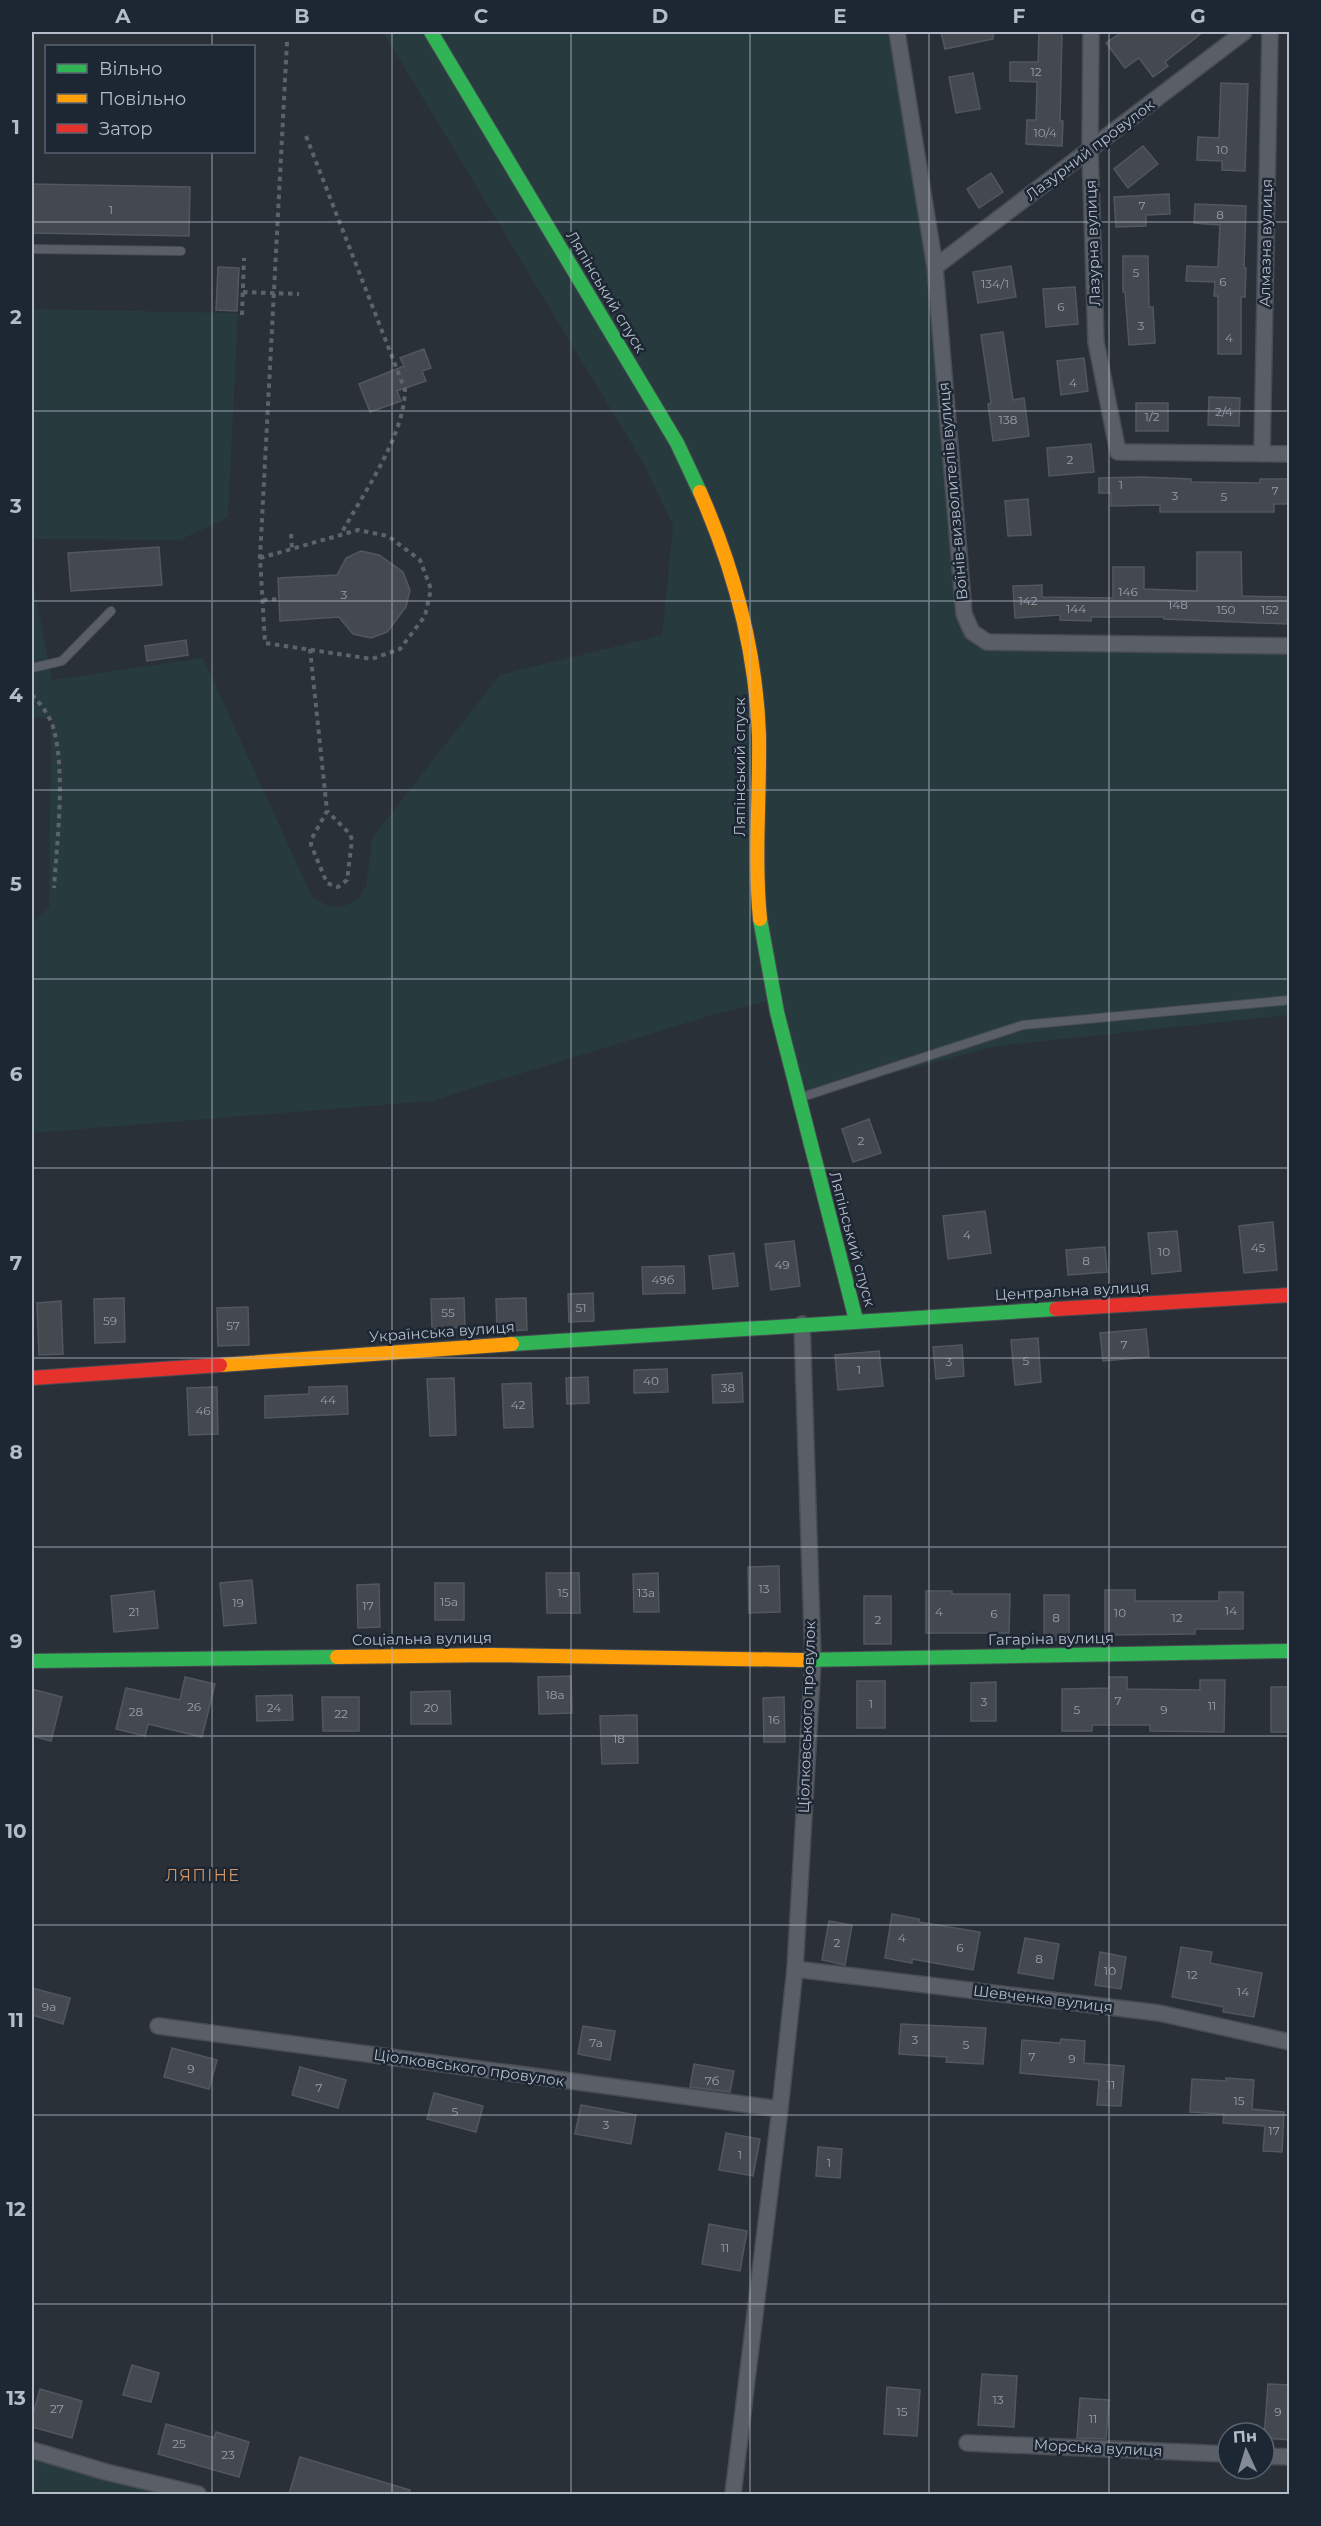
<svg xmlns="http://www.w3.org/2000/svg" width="1321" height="2526" font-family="Montserrat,sans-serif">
<rect width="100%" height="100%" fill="#2a3038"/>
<path fill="#273a3e" d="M383 32H897L935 267 964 614 987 642 1289 646V1015L997 1046 797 1098 773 1000 712 1015 431 1101 32 1133V922L49 907 51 719 32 717V575L52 680 203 658 312 897 326 905 341 907 357 900 366 887 372 838 500 675 662 635 673 525 641 459Z
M32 309 238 313 228 517 180 540 32 539Z
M32 2450 198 2494H32Z"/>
<path fill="#444950" stroke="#52575f" stroke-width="1.5" d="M941 32H993V39L945 49Z
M1039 32H1062L1060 121H1063L1062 146 1026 144 1027 120H1036L1037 82 1010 81V62H1038Z
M1122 32H1203L1165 62 1168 66 1153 77 1139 58 1125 68 1106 43Z
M973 73 980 109 956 113 949 77Z
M1221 83 1248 84 1245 171 1222 170V161L1197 160 1198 137 1219 138Z
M1143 146 1158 164 1128 188 1114 169Z
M991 173 1003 192 979 208 967 189Z
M32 184 190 187 189 236 32 233Z
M1169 194 1170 214 1146 215V226L1116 227 1114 197Z
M1195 204 1246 206 1244 268H1246L1245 297H1241V354H1218V296H1214L1215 282 1186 281 1187 266 1218 267 1220 225 1194 223Z
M1123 256H1148L1149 307H1153L1155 343 1129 345 1125 292H1123Z
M1011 266 1016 297 978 303 973 272Z
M218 267 239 268 237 311 216 310Z
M1075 287 1078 324 1046 327 1043 289Z
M1003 332 1013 400 1024 398 1029 436 993 441 988 404 991 403 981 335Z
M424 349 431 368 422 371 426 381 397 391 401 401 370 412 359 384 404 366 400 358Z
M1084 358 1088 391 1061 395 1057 361Z
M1209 397 1240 398 1239 426 1208 425Z
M1136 403H1168V431H1136Z
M1091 444 1094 472 1049 476 1047 448Z
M1143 477 1191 479V482L1260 483V479H1289V504H1274V512H1160V505L1111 506V493H1099V478Z
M1028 499 1031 535 1008 536 1005 501Z
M159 547 162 585 71 591 68 553Z
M361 551 379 555 403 572 410 590 406 607 387 632 371 638 353 634 339 617 280 621 278 578 337 575 346 558Z
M1197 552H1241L1242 596 1287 597V624L1164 619V617H1091V621L1060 620V615L1015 618 1013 586 1042 585V597L1113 598V567H1144V589L1197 591Z
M186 640 188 655 147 661 145 646Z
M869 1119 881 1153 853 1162 842 1129Z
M985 1211 991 1253 948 1259 943 1216Z
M1273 1222 1277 1270 1244 1273 1239 1226Z
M1177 1231 1181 1271 1152 1274 1148 1233Z
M794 1241 800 1286 771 1290 765 1244Z
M1105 1247 1107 1272 1068 1275 1066 1250Z
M734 1253 738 1286 713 1289 709 1256Z
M684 1266 685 1293 643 1294 642 1267Z
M593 1293 594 1321 569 1322 568 1294Z
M124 1298 125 1342 95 1343 94 1299Z
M464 1298 465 1327 432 1329 431 1299Z
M526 1298 527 1330 497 1331 496 1299Z
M61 1301 63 1354 39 1355 37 1303Z
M248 1307 249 1345 218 1346 217 1308Z
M1146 1329 1149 1357 1103 1361 1100 1333Z
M1038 1338 1041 1382 1015 1385 1011 1340Z
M962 1345 964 1376 936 1379 933 1347Z
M879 1351 883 1386 838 1390 835 1355Z
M667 1369 668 1392 634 1393V1370Z
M742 1373 743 1402 713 1403 712 1375Z
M588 1377 589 1403 567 1404 566 1378Z
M454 1378 456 1435 430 1436 427 1379Z
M531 1383 533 1427 504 1428 502 1384Z
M347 1386 348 1414 265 1418V1396L309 1394V1387Z
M217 1387 218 1434 189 1435 187 1388Z
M779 1566 780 1612 749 1613 748 1567Z
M546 1573H579L580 1613H547Z
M658 1573 659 1612H634L633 1574Z
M252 1580 256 1623 224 1626 220 1583Z
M435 1583H464V1620H435Z
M379 1584 380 1627 358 1628 357 1585Z
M1105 1590H1135V1601H1219V1592H1243V1629H1195V1634L1105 1635Z
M154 1591 158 1628 114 1632 111 1596Z
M926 1591H952V1594H1010L1009 1633H926Z
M1044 1595H1069V1640H1044Z
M864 1596H891V1644H864Z
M571 1676 572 1713 539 1714 538 1677Z
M185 1677 215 1684 202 1737 148 1724 145 1736 116 1729 126 1688 180 1700Z
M1109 1677H1127V1689L1200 1690V1680H1225L1224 1732 1150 1731V1725H1092V1731H1062V1689L1109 1688Z
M857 1681H885V1728H857Z
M996 1682V1721H971V1683Z
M1271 1687H1290V1732H1271Z
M32 1689 62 1697 51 1741 32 1736Z
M450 1691 451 1724H411V1692Z
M292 1695 293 1720 257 1721 256 1696Z
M322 1697H359V1731H323Z
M784 1697 785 1742H764L763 1698Z
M637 1715 638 1763 602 1764 600 1716Z
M892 1914 919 1919V1922L980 1932 973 1970 912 1959V1963L885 1958Z
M829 1921 852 1925 845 1965 822 1960Z
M1025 1938 1059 1944 1053 1979 1018 1973Z
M1181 1947 1212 1952 1210 1963 1262 1973 1254 2017 1223 2012 1224 2007 1172 1997Z
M1100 1952 1126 1957 1121 1989 1095 1985Z
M32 1988 70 1998 63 2024 32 2015Z
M901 2024 986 2028 983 2064 946 2062 947 2057 899 2054Z
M583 2026 615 2031 610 2060 578 2054Z
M1061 2039 1085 2041 1084 2063 1124 2066 1121 2106 1097 2105 1099 2080 1020 2073 1022 2040 1060 2043Z
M172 2048 217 2060 209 2089 164 2077Z
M694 2064 734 2071 730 2092 690 2087Z
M300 2067 346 2080 338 2108 292 2095Z
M1226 2078 1254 2080 1252 2109 1284 2112 1282 2152 1263 2151 1265 2126 1223 2123 1224 2114 1190 2112 1192 2079 1226 2081Z
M434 2093 483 2106 476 2132 427 2119Z
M581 2105 636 2115 631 2144 575 2134Z
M726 2133 760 2139 753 2176 719 2170Z
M818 2147 842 2149 840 2178 816 2176Z
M709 2224 747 2231 740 2271 702 2264Z
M132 2365 159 2373 151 2402 123 2395Z
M982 2374 1017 2376 1014 2427 978 2425Z
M1268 2384 1290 2385V2440L1264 2438Z
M887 2387 920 2390 917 2436 884 2434Z
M40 2389 82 2401 72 2438 32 2427V2418Z
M1080 2398 1109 2400 1106 2439 1077 2438Z
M166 2424 214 2438 216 2432 249 2442 239 2477 158 2454Z
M300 2457 410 2490V2494H289Z"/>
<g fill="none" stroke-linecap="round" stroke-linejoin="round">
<defs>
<path id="lane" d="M32 249 181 251
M32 668 62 661 111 611
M799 1098 1023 1025 1290 1000"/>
<path id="street" d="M897 32 935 267 964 614 972 632 987 642 1290 646
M1091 32 1090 150 1096 342 1118 452 1290 454
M935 267 1244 32
M1262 454 1270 32
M795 1969 1159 2013 1290 2042
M158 2026 780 2109
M967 2443 1228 2454
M32 2450 106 2472 198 2494
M1264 2456 1290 2457
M733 2494 780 2109 795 1969 813 1660 802 1324"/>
<path id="fast" d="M431 32 677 443 700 492
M760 919 777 1012 856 1320
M512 1344 1056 1309
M801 1660 1290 1651
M32 1661 337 1657"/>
<path id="slow" d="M700 492C734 569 756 651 759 735 760 798 754 856 760 919
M220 1365 512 1344
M337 1657 493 1655 801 1660"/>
<path id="jam" d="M1056 1309 1290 1295
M32 1378 220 1365"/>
</defs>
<use href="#lane" stroke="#484c53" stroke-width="10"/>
<use href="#street" stroke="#484c53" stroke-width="18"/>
<use href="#fast" stroke="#484c53" stroke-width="16"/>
<use href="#slow" stroke="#484c53" stroke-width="16"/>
<use href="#jam" stroke="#484c53" stroke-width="16"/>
<path stroke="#5d636a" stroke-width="4" stroke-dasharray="4.5 4.5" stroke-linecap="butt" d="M306 136 405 390C404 437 364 492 341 534
M243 292 299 294
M242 315 244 258
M291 534 292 549
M260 558 358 530 388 536 420 560 431 589 425 616 400 649 372 659 265 643 260 558 287 42
M263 600 279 599
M310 649 327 811 311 840V845L327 883 338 887 347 880 352 840 350 834 327 811
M32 695C42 705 52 719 55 734 65 780 57 841 54 888"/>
<use href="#lane" stroke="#5a5e66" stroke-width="8"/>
<use href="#street" stroke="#5a5e66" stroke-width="15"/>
<use href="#fast" stroke="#30b455" stroke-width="14"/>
<use href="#slow" stroke="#ff9f0a" stroke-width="14"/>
<use href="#jam" stroke="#e5322d" stroke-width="14"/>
</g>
<path fill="none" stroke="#b4bcc9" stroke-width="1.5" stroke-opacity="0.55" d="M212 32V46M392 32V2494M571 32V2494M750 32V2494M929 32V2494M1109 32V2494M212 152V2494M32 222H1290M32 411H1290M32 601H1290M32 790H1290M32 979H1290M32 1168H1290M32 1358H1290M32 1547H1290M32 1736H1290M32 1925H1290M32 2115H1290M32 2304H1290"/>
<g text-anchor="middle" stroke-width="5" stroke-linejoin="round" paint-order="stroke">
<g font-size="12" fill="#989fab">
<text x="1036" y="76">12</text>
<text x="1045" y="137">10/4</text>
<text x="1222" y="154">10</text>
<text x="1142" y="210">7</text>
<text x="111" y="214">1</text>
<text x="1220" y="219">8</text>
<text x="1136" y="277">5</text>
<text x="1223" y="286">6</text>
<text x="995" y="288">134/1</text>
<text x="1061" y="311">6</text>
<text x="1141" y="330">3</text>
<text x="1229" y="342">4</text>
<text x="1073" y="387">4</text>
<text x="1224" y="416">2/4</text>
<text x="1152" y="421">1/2</text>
<text x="1008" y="424">138</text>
<text x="1070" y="464">2</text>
<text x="1121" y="489">1</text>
<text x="1275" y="495">7</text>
<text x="1175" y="500">3</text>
<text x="1224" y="501">5</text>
<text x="1128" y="596">146</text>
<text x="344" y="599">3</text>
<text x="1028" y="605">142</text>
<text x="1178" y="609">148</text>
<text x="1076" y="613">144</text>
<text x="1226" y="614">150</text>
<text x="1270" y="614">152</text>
<text x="861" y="1145">2</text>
<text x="967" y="1239">4</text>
<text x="1258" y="1252">45</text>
<text x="1164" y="1256">10</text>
<text x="1086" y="1265">8</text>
<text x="782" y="1269">49</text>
<text x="663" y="1284">49б</text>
<text x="581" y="1312">51</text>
<text x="448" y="1317">55</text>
<text x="110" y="1325">59</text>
<text x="233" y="1330">57</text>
<text x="1124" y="1349">7</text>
<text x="1026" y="1365">5</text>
<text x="949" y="1366">3</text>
<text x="859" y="1374">1</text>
<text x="651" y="1385">40</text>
<text x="728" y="1392">38</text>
<text x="328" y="1404">44</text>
<text x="518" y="1409">42</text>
<text x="203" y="1415">46</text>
<text x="764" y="1593">13</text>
<text x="563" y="1597">15</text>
<text x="646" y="1597">13а</text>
<text x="449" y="1606">15а</text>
<text x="238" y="1607">19</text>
<text x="368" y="1610">17</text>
<text x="1231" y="1615">14</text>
<text x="134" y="1616">21</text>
<text x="939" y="1616">4</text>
<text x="1120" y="1617">10</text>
<text x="994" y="1618">6</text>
<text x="1056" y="1622">8</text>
<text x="1177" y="1622">12</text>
<text x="878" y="1624">2</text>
<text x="555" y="1699">18а</text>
<text x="1118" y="1705">7</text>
<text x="984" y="1706">3</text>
<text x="871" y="1708">1</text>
<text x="1212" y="1710">11</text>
<text x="194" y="1711">26</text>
<text x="274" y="1712">24</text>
<text x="431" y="1712">20</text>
<text x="1077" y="1714">5</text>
<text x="1164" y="1714">9</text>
<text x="136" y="1716">28</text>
<text x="341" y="1718">22</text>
<text x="774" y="1724">16</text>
<text x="619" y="1743">18</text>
<text x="902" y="1942">4</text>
<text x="837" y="1947">2</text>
<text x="960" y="1952">6</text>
<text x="1039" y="1963">8</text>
<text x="1110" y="1975">10</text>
<text x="1192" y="1979">12</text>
<text x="1243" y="1996">14</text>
<text x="49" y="2011">9а</text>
<text x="915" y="2044">3</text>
<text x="596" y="2047">7а</text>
<text x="966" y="2049">5</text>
<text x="1032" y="2061">7</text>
<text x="1072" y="2063">9</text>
<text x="191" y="2073">9</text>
<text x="712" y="2085">7б</text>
<text x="1111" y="2089">11</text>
<text x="319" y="2092">7</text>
<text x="1239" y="2105">15</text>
<text x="455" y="2116">5</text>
<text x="606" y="2129">3</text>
<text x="1274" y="2135">17</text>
<text x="740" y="2159">1</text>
<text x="829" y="2167">1</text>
<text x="725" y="2252">11</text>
<text x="998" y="2404">13</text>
<text x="57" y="2413">27</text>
<text x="902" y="2416">15</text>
<text x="1278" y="2416">9</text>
<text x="1093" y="2423">11</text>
<text x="179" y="2448">25</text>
<text x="228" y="2459">23</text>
</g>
<g font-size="15" fill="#b4bcc9" stroke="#1d2633">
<text transform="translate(1090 150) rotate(-37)" y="5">Лазурний провулок</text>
<text transform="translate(1093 243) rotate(-92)" y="5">Лазурна вулиця</text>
<text transform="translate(1266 243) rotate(-89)" y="5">Алмазна вулиця</text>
<text transform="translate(606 292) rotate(59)" y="5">Ляпінський спуск</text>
<text transform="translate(953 491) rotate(-95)" y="5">Воїнів-визволителів вулиця</text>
<text transform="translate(740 767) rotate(-90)" y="5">Ляпінський спуск</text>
<text transform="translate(852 1239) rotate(75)" y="5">Ляпінський спуск</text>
<text transform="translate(1072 1291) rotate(-3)" y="5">Центральна вулиця</text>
<text transform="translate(442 1332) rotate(-4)" y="5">Українська вулиця</text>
<text transform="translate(422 1639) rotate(-1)" y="5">Соціальна вулиця</text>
<text transform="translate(1051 1639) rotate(-1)" y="5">Гагаріна вулиця</text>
<text transform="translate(807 1717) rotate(-88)" y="5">Ціолковського провулок</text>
<text transform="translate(1043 1999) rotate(7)" y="5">Шевченка вулиця</text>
<text transform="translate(469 2068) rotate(8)" y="5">Ціолковського провулок</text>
<text transform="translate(1098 2448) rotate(3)" y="5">Морська вулиця</text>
</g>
<g font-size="16" letter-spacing="1.5" fill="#d59563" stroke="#1d2633">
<text x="203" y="1881">ЛЯПІНЕ</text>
</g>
</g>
<rect width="1321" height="2526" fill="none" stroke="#1d2633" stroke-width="66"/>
<rect x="45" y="45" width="210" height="108" fill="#1d2633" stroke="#59626f" stroke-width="1.5"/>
<rect x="57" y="64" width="30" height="9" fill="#30b455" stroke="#59626f" stroke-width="1.5"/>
<text x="99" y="75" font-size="18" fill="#b4bcc9">Вільно</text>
<rect x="57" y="94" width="30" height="9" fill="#ff9f0a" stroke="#59626f" stroke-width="1.5"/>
<text x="99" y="105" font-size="18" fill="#b4bcc9">Повільно</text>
<rect x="57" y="124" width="30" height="9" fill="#e5322d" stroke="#59626f" stroke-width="1.5"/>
<text x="99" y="135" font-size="18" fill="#b4bcc9">Затор</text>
<g transform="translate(1246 2451) rotate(356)"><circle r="28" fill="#1d2633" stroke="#59626f" stroke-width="1.5"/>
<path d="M0-4.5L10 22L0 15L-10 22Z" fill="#848b96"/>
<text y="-9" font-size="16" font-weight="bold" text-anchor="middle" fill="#b4bcc9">Пн</text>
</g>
<rect x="33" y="33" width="1255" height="2460" fill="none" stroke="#b4bcc9" stroke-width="2"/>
<g font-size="20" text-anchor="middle" font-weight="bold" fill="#b4bcc9">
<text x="123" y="23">A</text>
<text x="302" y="23">B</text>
<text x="481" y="23">C</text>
<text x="660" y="23">D</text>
<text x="840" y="23">E</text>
<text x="1019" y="23">F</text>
<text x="1198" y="23">G</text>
<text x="16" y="134">1</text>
<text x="16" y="324">2</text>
<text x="16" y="513">3</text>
<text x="16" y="702">4</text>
<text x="16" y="891">5</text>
<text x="16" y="1081">6</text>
<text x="16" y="1270">7</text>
<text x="16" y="1459">8</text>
<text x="16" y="1648">9</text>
<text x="16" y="1838">10</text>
<text x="16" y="2027">11</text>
<text x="16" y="2216">12</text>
<text x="16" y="2405">13</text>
</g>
</svg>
